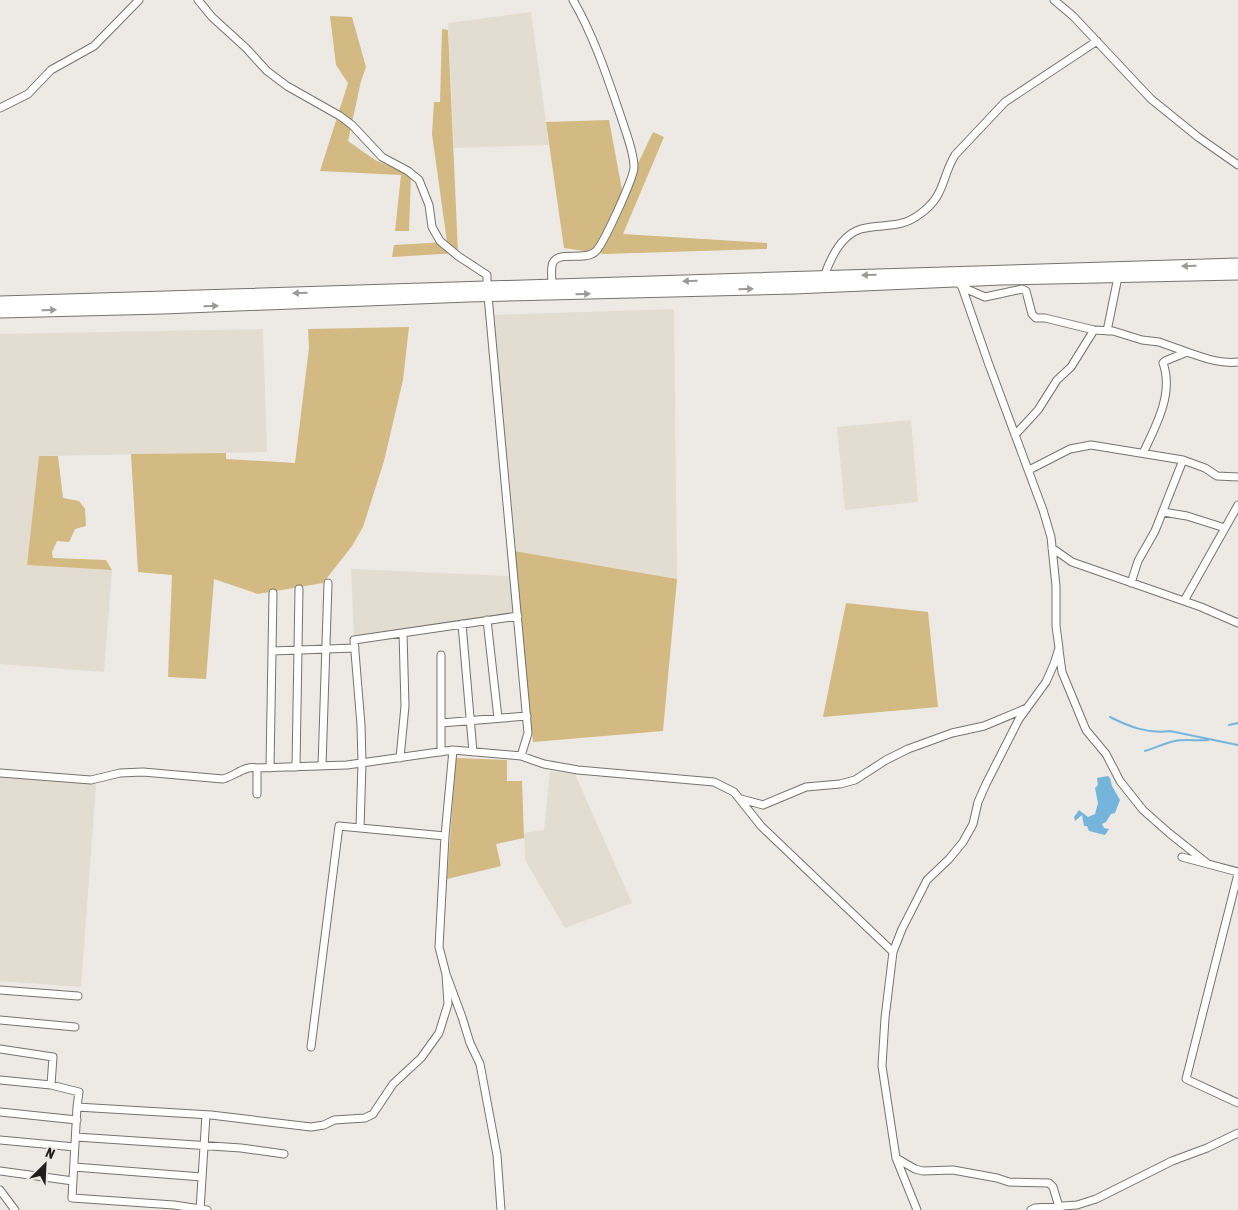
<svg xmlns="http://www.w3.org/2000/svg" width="1238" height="1210" font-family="'Asap Condensed',sans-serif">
<rect width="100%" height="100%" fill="#edeae5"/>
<path fill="#e3ddd1" d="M531 12 549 145 454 148 448 23Z
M674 309 677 579 514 551 493 315Z
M263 329 267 452 39 456 27 565 112 570 104 672 0 664V334Z
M911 420 918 502 845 510 837 427Z
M351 569 512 576 515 614 354 637Z
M550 771 575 774 632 903 565 928 525 860 524 833 544 830Z
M0 776 96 784 81 987 0 981Z"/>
<path fill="#d3b982" d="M330 16 352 17 366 67 361 81 348 141 375 160 411 175 409 231H395L401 175 320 171 348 83 336 65Z
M442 29 448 30 458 253 392 257 394 245 447 242 432 134 434 102H440Z
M609 120 623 195 653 132 664 137 623 234 767 243V249L604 254 564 248 546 122Z
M409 327 403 380 384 461 363 527 352 546 323 583 258 594 214 579 206 679 168 677 172 575 138 572 131 454 226 453V459L295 463 309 348 308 329Z
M39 456H58L63 498 79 501 85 509 86 526 75 529 69 542 57 541 52 552 53 558 106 560 112 570 27 565Z
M514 551 677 579 663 731 533 742Z
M846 603 928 612 938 707 823 717Z
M456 758 507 760V781H522L524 838 496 844 501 866 447 879Z"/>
<path fill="#75b5db" d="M1108 776 1110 778 1112 786 1120 800 1115 813 1111 814 1106 822 1102 824 1104 828 1109 829 1105 835 1089 831 1087 826H1084L1082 815 1075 821 1074 817 1079 810 1088 817 1095 814 1098 803 1095 788 1098 785 1097 778Z"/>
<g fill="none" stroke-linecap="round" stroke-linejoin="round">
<path stroke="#75b5db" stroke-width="2" d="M1110 717C1130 727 1148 734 1170 731L1238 745
M1229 725 1238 723
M1145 751C1156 748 1164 743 1175 741 1185 739 1197 741 1208 740"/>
<defs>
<path id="minor" d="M198 0 212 17 246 48 267 71 287 86 340 116 352 125 382 157 408 171 419 180 429 205 432 227 440 241 458 256 487 275V287
M1054 0 1073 16 1151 99 1198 137 1238 165
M0 108 28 94 51 70 94 46 139 0
M824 277C830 259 841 235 861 229 882 223 899 230 920 214 946 195 941 178 955 155L1005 102 1097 41
M552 285C552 279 551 272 552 266 554 249 583 262 595 252 603 246 634 177 634 167 634 153 627 136 623 123 609 82 595 38 573 0
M962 287 985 297 1022 289 1026 291 1032 314 1036 318H1045L1094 330 1113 331 1142 340 1159 342 1187 352
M488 296 528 733 521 756
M1107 331 1118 277
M1015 435 1038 410 1057 380 1071 367 1094 330
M1143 453C1156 426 1174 393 1163 363L1165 361 1187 352C1205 358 1219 364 1238 362
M1029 470 1070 449 1091 445 1183 460 1205 468 1217 476 1238 477
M1163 512 1187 516 1225 528
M1052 548 1072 562 1201 607 1238 623
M1131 583 1138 561 1155 531 1183 460
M1184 601 1238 505
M487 620 498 718
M462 624 473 752
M1059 650 1062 672 1086 730 1106 754 1120 781 1143 810 1169 833 1208 864
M272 651 355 648
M441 655V752
M441 723 527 716
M400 758 405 706 403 633
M322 766 328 583
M296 767 299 589
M270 768 273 593
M0 773 91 780 120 773 143 772 223 779C235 776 245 765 257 768
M257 794V768L347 765 453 750 521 756 544 764 578 770 714 782 734 792 761 826 893 952
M741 799 763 805 806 787 840 784 855 780 886 760 908 749 952 733 984 726 1027 708
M360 828 362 763 361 725 354 640 518 616
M445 836 439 947 446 974 462 1017 470 1043 480 1064 497 1155 501 1210
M1182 857 1238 872
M1238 874 1186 1079 1238 1103
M0 990 78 996
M0 1020 75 1027
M311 1047 339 826 445 836 453 750
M0 1049 53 1057 51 1085
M0 1080 51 1085 79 1092 77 1107
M0 1112 77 1120
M76 1137 241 1148 284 1154
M0 1140 75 1147
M896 1158 915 1169 923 1171 953 1170 997 1178 1009 1182 1049 1183 1053 1187 1060 1210
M74 1167 202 1177
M0 1171 73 1181
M0 1190 15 1210
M200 1210 206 1115
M207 1210 174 1205 72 1198 77 1107 211 1115 311 1127 324 1125 334 1120 365 1118 373 1114 393 1084 421 1058 439 1033 448 1004 446 974
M917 1210 896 1158 882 1066 885 1018 893 952 902 929 927 880 949 859 963 842 973 824 978 802 986 784 1019 719 1046 682 1054 664 1059 648 1056 626V586L1051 537 1043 510 988 362 962 287 958 282
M1031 1210 1035 1208 1077 1205 1096 1199 1172 1161 1207 1148 1238 1133"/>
<path id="trunk" d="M0 302 1238 264
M0 312 163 308 468 296 794 288 1001 279 1238 274"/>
</defs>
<use href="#minor" stroke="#75736f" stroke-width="9"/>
<use href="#trunk" stroke="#75736f" stroke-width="13"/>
<use href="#minor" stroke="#fff" stroke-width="7"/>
<use href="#trunk" stroke="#fff" stroke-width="11"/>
</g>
<defs><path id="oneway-solid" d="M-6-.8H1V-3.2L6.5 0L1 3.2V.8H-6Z" transform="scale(1.25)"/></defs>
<g fill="#9b9a99">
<use href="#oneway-solid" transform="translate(1189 266) rotate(178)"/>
<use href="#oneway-solid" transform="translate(869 275) rotate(178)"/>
<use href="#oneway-solid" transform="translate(690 281) rotate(178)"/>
<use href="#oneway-solid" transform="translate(746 289) rotate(-2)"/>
<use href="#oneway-solid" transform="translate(300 293) rotate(178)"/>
<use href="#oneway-solid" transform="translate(583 294) rotate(-2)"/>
<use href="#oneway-solid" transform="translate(211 306) rotate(-2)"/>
<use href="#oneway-solid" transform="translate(49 310) rotate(-1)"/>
</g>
<g transform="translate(45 1165) rotate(24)" stroke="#edeae5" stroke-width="4" paint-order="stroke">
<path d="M0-4L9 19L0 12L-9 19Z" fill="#201f1d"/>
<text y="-8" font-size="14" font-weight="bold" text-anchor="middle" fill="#201f1d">N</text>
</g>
</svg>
